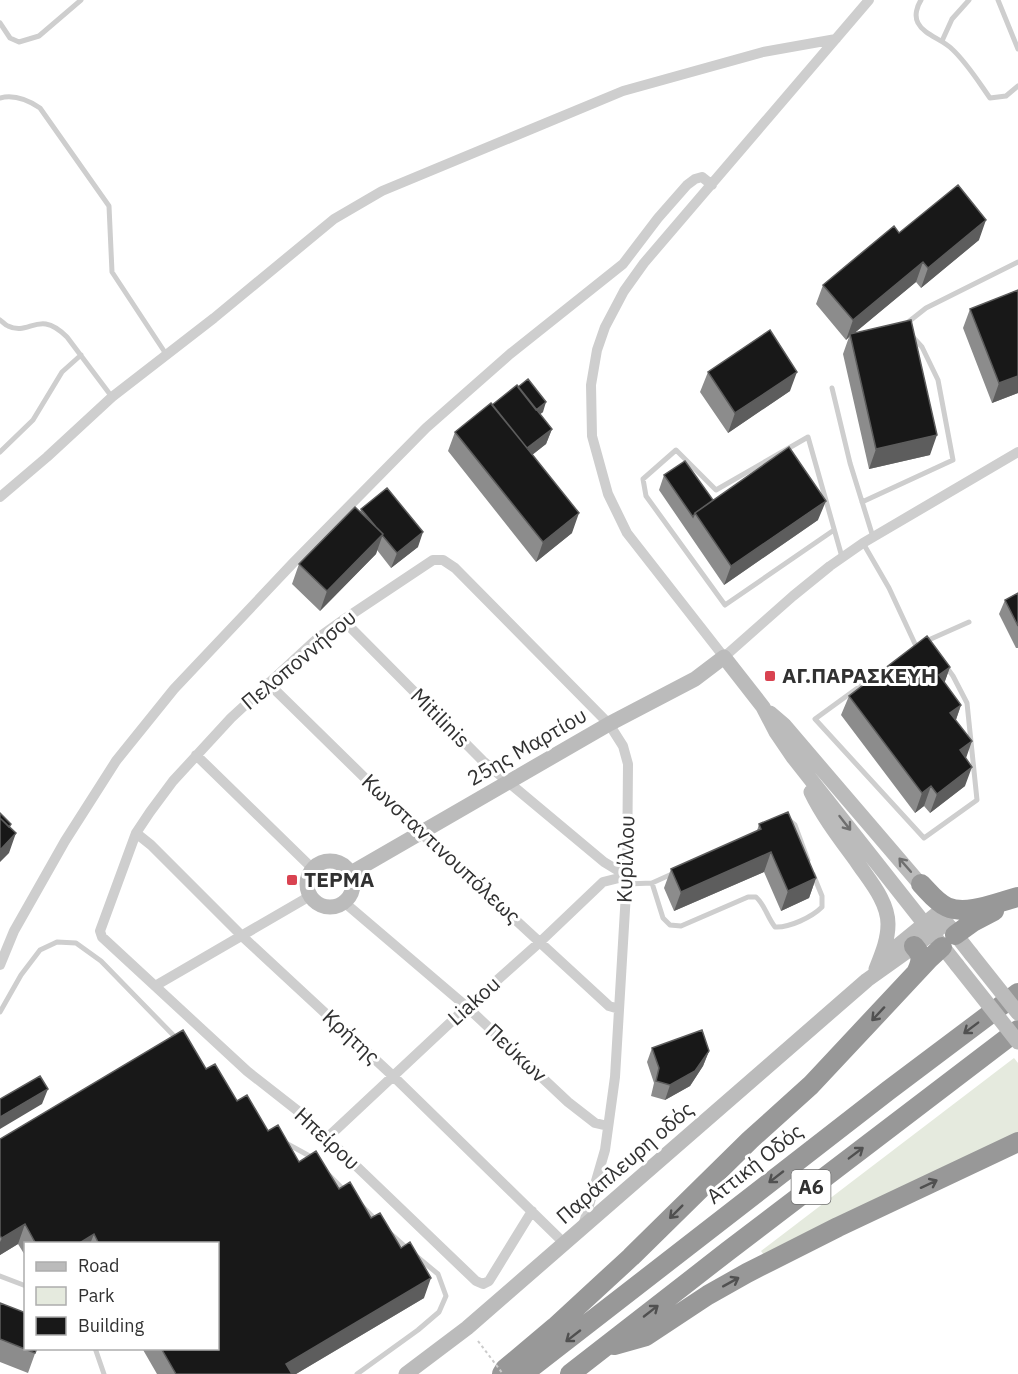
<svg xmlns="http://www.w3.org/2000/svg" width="1018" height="1374" font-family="'IBM Plex Sans',sans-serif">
<rect width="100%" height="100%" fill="#fff"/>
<path fill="#e5eade" d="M1014 1058 1018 1063V1135L766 1258 761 1251Z"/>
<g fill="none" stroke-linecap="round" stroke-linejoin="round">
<path stroke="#cecece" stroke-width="5" d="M921 0C917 6 914 16 918 23 924 35 942 39 952 49 967 63 978 81 990 98L1006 96 1018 86
M998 0 1018 49
M0 23 10 38 19 42 39 36 81 0
M942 41 952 19 969 0
M0 98C15 94 28 100 40 108L109 206 112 272 166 354
M0 320C3 322 5 325 8 326 30 337 38 308 67 337L112 397
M907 323 926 308 1018 262
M832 388 850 463 873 537
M0 452 33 420 62 372 81 355
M862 502 953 460 938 380 922 347 912 336
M834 530 725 605 646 496 643 479 676 450 716 490 808 437 842 557
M863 543 889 588 916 646
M924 642 969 622
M881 671 815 719 924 838 977 800 967 703 953 676 945 665
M789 820 795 825 808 860
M652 883 663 918 670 925 681 926 748 897H756C765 905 767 917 775 927 789 928 812 917 822 907V896L813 874
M627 884 652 883 672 874
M0 1012 21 975 40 950 57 942 76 943 101 961 178 1040
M284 1142 315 1159
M327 1173 346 1192
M362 1206 377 1221
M390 1233 408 1249
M0 1276 26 1286
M95 1348 104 1374
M357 1374 418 1330 439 1312 446 1296 438 1274 415 1255"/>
<path stroke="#cecece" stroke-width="10" d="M869 0 644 263 624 291 605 327 597 350 591 385 592 436 608 494 627 533 724 657 793 596 830 566 863 543 1018 452
M0 497 47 457 112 397 214 318 334 219 382 191 623 91 763 52 836 39
M343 620 483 761 604 862 627 876
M268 683 421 833 609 1006 619 1009
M196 755 313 869
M136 833 151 845 242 936 393 1076 564 1243
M345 903 467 1007 568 1102 595 1123 608 1126
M0 965 14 931 65 841 116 761 174 689 293 563 426 428 510 354 623 264 658 218 687 185 695 179 702 177 712 185
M155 986 310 896
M327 1138 467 1007 540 942 603 882 627 876
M532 1211 489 1281 483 1284 476 1281 327 1138 298 1111 247 1071 102 937 100 931 136 833 150 812 173 781 231 718 319 637 343 620 433 560H443L455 568 609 724 623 746 628 764 627 876 615 1077 605 1150 583 1226"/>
<path stroke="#bbb" stroke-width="15" d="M770 713 784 725 926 891
M811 792C823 817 841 840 857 862 869 880 888 901 888 924 888 940 882 954 876 969
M307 884a23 23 0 1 1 46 0a23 23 0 1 1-46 0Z
M351 873 609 724 695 679 724 657 763 707 776 732 793 757 957 965
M949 926 971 954
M890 952 939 912
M406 1374 467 1328 867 980 947 923"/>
<path stroke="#989898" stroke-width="20" d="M921 884C929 892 936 902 947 907 967 916 998 902 1018 897
M955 935 973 922 994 911
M914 946C922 955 922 960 917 971
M614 1345 646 1336 708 1295 747 1273 838 1227 1018 1142
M502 1374 505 1369 555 1327 631 1257 750 1140 811 1085 929 959 942 947
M523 1374 889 1090 1018 993
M570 1374 728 1251 1018 1030"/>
<path stroke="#cbcbcb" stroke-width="2" stroke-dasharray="3 3" stroke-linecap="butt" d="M478 1341 503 1374"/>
<path stroke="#bbb" stroke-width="15" d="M971 954 1018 1013
M957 965 1018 1042"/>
</g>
<path fill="#8c8c8c" d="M899 233 979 240 921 288 916 282 854 333 930 455 869 469 843 354 849 337 846 340 816 304 823 285Z
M1018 290V393L992 403 963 328 970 309Z
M708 372 790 391 728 433 700 392Z
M492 405 543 412 540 414 552 429 546 444 532 455 572 533 536 562 448 451 455 432Z
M664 475 713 500 818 520 724 585 659 490Z
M361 509 418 547 391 568 377 550 376 554 320 611 292 584 299 564 360 512Z
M1018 593V648H1016L999 614 1005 600Z
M950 667 944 683 961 705 956 720 966 758 965 786 930 813 924 806 915 813 841 715 849 696Z
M759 824 816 878 809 898 781 911 764 872 674 911 664 888 671 869 757 831Z
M652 1048 709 1051 703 1066 690 1086 665 1100 651 1096 654 1083 647 1062Z
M206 1069 237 1101 299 1162 339 1189 371 1218 424 1298 296 1374H157L142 1348H218V1244H26V1257L18 1244 0 1255V1139Z
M0 1303 37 1348 28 1373 0 1362Z"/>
<path fill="#5d5d5d" d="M986 220 979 240 921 288 928 268Z
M923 262 916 282 851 336 850 334 849 337 846 340 853 320Z
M797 372 790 391 728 433 735 413Z
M1018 376V393L992 403 999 383Z
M546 402 543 412 529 423 533 413Z
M552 429 546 444 518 466 524 451Z
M937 435 930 455 869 469 876 449Z
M826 501 818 520 724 585 731 566Z
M579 513 572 533 536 562 543 542Z
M423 532 418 547 391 568 397 553Z
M383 534 376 554 320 611 327 591Z
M950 667 943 687 939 675Z
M961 705 954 725 950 713Z
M972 741 965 761 960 750Z
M972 767 965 786 930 813 937 794Z
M931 786 924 806 915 813 922 793Z
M16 833 9 853 0 862V850Z
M771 852 764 872 674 911 681 892Z
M816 878 809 898 781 911 788 891Z
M709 1051 703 1066 690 1086 665 1100 670 1085Z
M48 1089 42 1104 0 1129V1117Z
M25 1224 18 1244 0 1255V1242L2 1238Z
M94 1234 90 1244H78Z
M431 1278 424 1298 296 1374H283L286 1364Z"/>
<path fill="#181818" stroke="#5d5d5d" stroke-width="1.5" d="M958 185 986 220 928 268 923 262 853 320 823 285 894 226 899 233Z
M1018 290V376L999 383 970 309Z
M911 320 937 435 876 449 850 334Z
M770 330 797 372 735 413 708 372Z
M528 379 546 402 536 410 518 387Z
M517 385 552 429 527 448 492 405Z
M491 403 579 513 543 542 455 432Z
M789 447 826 501 731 566 695 513Z
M685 461 713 500 695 513 693 517 664 475Z
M387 488 423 532 397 553 382 535 383 534 376 527 361 509Z
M355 507 383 534 327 591 299 564Z
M1018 593V626L1005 600Z
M927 636 950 667 939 675 961 705 950 713 972 741 960 750 972 767 937 794 931 786 922 793 849 696Z
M788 812 816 878 788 891 771 852 681 892 671 869 761 829 759 824Z
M0 813 11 824 9 827 0 818Z
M0 818 16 833 0 850Z
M183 1030 206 1069 215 1064 237 1101 247 1095 268 1131 278 1125 299 1162 316 1151 339 1189 350 1182 371 1218 380 1213 401 1248 410 1242 431 1278 286 1364 292 1374H176L161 1348H218V1244H99L94 1234 78 1244H36L25 1224 2 1238 0 1236V1139Z
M702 1030 709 1051 695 1071 670 1085 656 1081 659 1068 652 1048Z
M40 1076 48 1089 0 1117V1099Z
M0 1303 26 1313V1348H37L35 1353 0 1339Z"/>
<defs><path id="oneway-shaft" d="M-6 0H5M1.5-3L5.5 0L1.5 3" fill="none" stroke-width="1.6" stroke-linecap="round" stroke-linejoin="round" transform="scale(1.5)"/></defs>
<g stroke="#6f6f6f">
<use href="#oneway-shaft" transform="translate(845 823) rotate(52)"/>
<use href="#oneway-shaft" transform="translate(905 865) rotate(-131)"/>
</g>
<g stroke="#505050">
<use href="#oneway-shaft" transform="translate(878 1014) rotate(133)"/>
<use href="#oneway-shaft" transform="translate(971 1028) rotate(143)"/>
<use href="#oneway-shaft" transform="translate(856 1153) rotate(-37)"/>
<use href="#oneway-shaft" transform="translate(776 1177) rotate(142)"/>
<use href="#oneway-shaft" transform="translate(929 1184) rotate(-25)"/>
<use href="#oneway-shaft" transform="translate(676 1212) rotate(135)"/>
<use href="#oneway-shaft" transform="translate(731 1282) rotate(-29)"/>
<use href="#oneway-shaft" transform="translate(651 1311) rotate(-38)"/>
<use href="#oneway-shaft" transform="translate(573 1336) rotate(142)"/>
</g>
<g fill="#d94351" stroke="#fff" stroke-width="2">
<rect x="764" y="670" width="12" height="12" rx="3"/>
<rect x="286" y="874" width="12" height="12" rx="3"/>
</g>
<g text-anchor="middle" stroke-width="6" stroke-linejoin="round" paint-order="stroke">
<rect fill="#fff" stroke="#6f6f6f" stroke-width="1.5" x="791.5" y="1170" width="39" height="34" rx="4.5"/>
<g font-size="20" font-weight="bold" fill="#313131">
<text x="811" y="1194">Α6</text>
</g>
<g font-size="21" fill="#313131" stroke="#fff">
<text transform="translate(299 660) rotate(-40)" y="7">Πελοποννήσου</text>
<text transform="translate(440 718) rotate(45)" y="7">Mitilinis</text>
<text transform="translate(527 747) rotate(-30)" y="7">25ης Μαρτίου</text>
<text transform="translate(441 849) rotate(43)" y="7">Κωνσταντινουπόλεως</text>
<text transform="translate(626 859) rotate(-88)" y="7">Κυρίλλου</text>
<text transform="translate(474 1001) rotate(-42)" y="7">Liakou</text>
<text transform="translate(351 1037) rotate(43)" y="7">Κρήτης</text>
<text transform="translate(516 1053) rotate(43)" y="7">Πεύκων</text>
<text transform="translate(327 1139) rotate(43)" y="7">Ηπείρου</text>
<text transform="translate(625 1163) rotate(-41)" y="7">Παράπλευρη οδός</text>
<text transform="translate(755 1164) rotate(-38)" y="7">Αττική Οδός</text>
</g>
<g font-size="21" font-weight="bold" fill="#313131" stroke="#fff" text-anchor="start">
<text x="782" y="683">ΑΓ.ΠΑΡΑΣΚΕΥΗ</text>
<text x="304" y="887">ΤΕΡΜΑ</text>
</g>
</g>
<rect x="24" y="1242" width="195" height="108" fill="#ffffff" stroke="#adadad" stroke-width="1.5"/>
<rect x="36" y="1262" width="30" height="9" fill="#bbbbbb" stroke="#adadad" stroke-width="1.5"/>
<text x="78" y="1272" font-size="18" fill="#313131">Road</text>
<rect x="36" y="1287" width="30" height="18" fill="#e5eade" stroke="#adadad" stroke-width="1.5"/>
<text x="78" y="1302" font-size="18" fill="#313131">Park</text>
<rect x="36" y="1317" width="30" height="18" fill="#181818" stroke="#adadad" stroke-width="1.5"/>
<text x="78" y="1332" font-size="18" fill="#313131">Building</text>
</svg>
